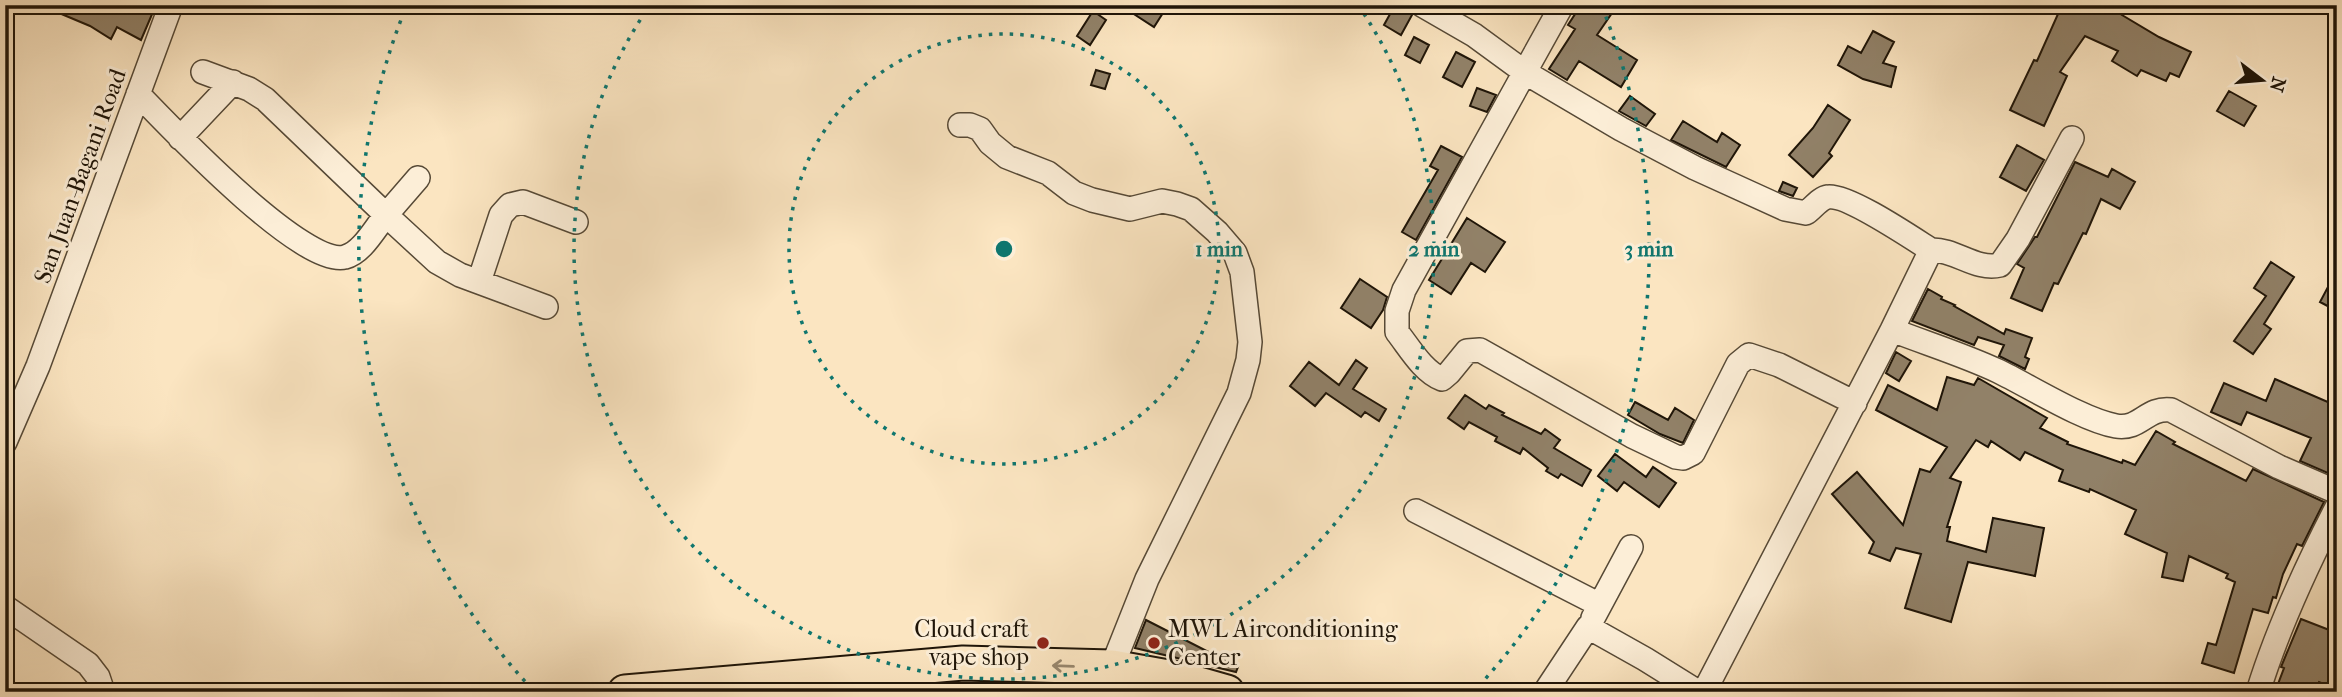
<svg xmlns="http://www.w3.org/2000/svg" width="2342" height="697" font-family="'IM FELL French Canon',serif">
<rect width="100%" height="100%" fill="#fbe5c1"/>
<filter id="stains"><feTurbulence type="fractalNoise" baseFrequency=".00286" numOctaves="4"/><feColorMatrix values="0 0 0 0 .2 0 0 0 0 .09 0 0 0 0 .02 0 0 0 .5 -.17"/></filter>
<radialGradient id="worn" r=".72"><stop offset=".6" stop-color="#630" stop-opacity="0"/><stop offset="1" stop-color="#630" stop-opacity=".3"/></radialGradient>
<path fill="#918168" stroke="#1f1508" stroke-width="2" d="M40 5H156L141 40 117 27 111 39 90 26Z
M1120 5H1168L1154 27Z
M1395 5H1408L1412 15 1401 35 1384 25Z
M1581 5H1600L1612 13 1597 35 1637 60 1621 87 1579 61 1567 80 1549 69 1575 29 1568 25Z
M2062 5H2082L2100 13 2104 5H2108L2124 12 2122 15 2159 37 2191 52 2179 77 2170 73 2166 81 2141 70 2137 76 2112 61 2118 51 2085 36 2060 72 2067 76 2044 126 2010 110 2034 60 2037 61Z
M1093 11 1106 20 1090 45 1077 36Z
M1873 31 1894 42 1883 63 1896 67 1891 87 1863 79 1838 65 1848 46 1861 53Z
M1414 37 1429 45 1420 63 1405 55Z
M1456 52 1475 62 1462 87 1443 77Z
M1096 70 1110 74 1105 89 1091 85Z
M1477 88 1496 95 1487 112 1470 106Z
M2229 91 2256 106 2244 126 2217 111Z
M1630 96 1655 114 1646 126 1619 111Z
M1828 105 1850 120 1829 153 1832 156 1813 177 1789 155 1813 128Z
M1683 121 1717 142 1722 133 1740 145 1726 167 1671 140Z
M2017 145 2044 160 2026 191 2000 177Z
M1441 146 1462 157 1416 240 1402 232 1438 170 1430 166Z
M2075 162 2108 177 2112 169 2135 182 2120 209 2101 199 2086 234 2083 233 2058 284 2054 283 2042 311 2011 298 2024 268 2017 264 2035 237H2037Z
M1783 182 1797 188 1793 196 1779 191Z
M1467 218 1505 242 1485 272 1471 263 1451 294 1429 280Z
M2271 262 2294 277 2264 324 2271 329 2253 354 2234 341 2266 296 2254 288Z
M2337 270V311L2320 302Z
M1360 279 1387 297 1383 310 1371 328 1341 308Z
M1928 289 1942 297 1941 299 1955 305 1954 306 2004 334 2006 329 2032 338 2025 357 2029 359 2025 369 1999 356 2004 345 1978 337 1974 345 1912 321Z
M1896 352 1911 361 1899 381 1886 373Z
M1356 360 1367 368 1353 389 1386 409 1379 421 1365 412 1361 417 1326 393 1315 406 1290 386 1309 362 1339 385Z
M1947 377 1974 385 1978 378 2047 418 2040 428 2068 442 2067 444 2122 463 2123 460 2135 465 2156 431 2175 442 2173 444 2246 481 2253 469 2324 502 2302 546 2297 544 2283 574 2276 598 2273 597 2268 613 2253 609 2234 673 2202 663 2208 643 2216 645 2235 582 2226 578 2228 574 2189 556 2183 581 2162 577 2167 553 2125 534 2136 510 2090 489 2089 492 2059 481 2063 470 2025 452 2020 460 1991 441 1988 447 1976 440 1950 478 1961 482 1947 527H1950L1947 541 1986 552 1993 518 2044 528 2035 576 1968 562 1951 622 1905 608 1921 554 1896 548 1890 561 1869 553 1874 542 1832 494 1857 472 1903 525 1920 469 1930 472 1947 447 1876 410 1888 385 1937 410Z
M2275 379 2337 406V477L2300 461 2311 438 2247 412 2241 425 2211 412 2224 383 2266 401Z
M1465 395 1486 409 1489 405 1504 413 1502 415 1541 434 1545 429 1560 440 1554 448 1591 470 1582 486 1561 474 1558 478 1546 471 1548 468 1523 448 1520 454 1495 441 1497 437 1469 422 1464 429 1448 418Z
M1635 402 1668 420 1675 408 1694 420 1683 443 1660 434 1628 415Z
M1615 454 1646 477 1653 467 1676 483 1659 507 1624 482 1617 491 1598 476Z
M2301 619 2337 633V689L2319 682 2315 692H2275L2284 668 2281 667Z
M1146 620 1238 667 1236 672 1135 648Z"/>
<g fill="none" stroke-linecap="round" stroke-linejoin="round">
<defs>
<path id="minor" d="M1422 5 1474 35 1526 73 1621 129 1695 168 1785 209 1806 213C1813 208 1820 198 1828 197 1847 194 1912 238 1931 250L1892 330 1704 692
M1562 5 1404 290 1397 311V332C1409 347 1423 372 1442 379L1449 373 1467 351 1480 350 1632 436 1676 457 1683 458 1693 453 1738 364 1749 355 1779 365 1855 403
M138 94C169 126 303 268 345 257 362 253 375 228 386 215L265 99 249 89 203 72
M960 125H970L980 129 990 143 1007 157 1048 173 1074 193 1092 200 1130 209 1162 201 1177 204 1191 209 1217 232 1235 253 1242 272 1250 342 1248 360 1239 393 1147 579 1112 667
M180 138 233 82
M418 178 386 215 437 262 460 275 546 307
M1931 250C1955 249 1976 271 2000 265L2018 239 2072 138
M479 282 501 215 510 205 523 202 576 222
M1892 330C1928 344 1964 355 1998 371 2031 387 2083 420 2116 426 2141 430 2146 407 2171 410L2279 467 2337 492
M5 442 38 366 171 5
M1416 511 1600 605
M5 607 88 664 98 677 103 692
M1593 618 1631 547
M1545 692 1588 627 1645 659 1698 692
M2258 692C2278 627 2306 567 2337 507"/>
<path id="highway" d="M625 692 963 663 1112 667 1185 680 1227 692"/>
</defs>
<use href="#minor" stroke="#564936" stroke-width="26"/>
<use href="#highway" stroke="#1f1508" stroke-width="37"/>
<use href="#minor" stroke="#fceed7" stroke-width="23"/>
<use href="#highway" stroke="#fbe5c1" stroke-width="33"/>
</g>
<defs><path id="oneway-shaft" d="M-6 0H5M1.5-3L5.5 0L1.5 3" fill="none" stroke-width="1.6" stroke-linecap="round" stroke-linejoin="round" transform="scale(1.75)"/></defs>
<use stroke="#98876e" href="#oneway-shaft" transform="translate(1063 666) rotate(-178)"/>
<g fill="none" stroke="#0f766e" stroke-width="3.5" stroke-dasharray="3.5 7">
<circle cx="1004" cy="249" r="215"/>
<path d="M1358 5A430 430 0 1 1 650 5"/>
<path d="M532 689A645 645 0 0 1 406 7M1602 7A645 645 0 0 1 1476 689"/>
</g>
<g fill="#8f2418" stroke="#fceed7" stroke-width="2.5">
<circle cx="1043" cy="643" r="7"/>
<circle cx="1154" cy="643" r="7"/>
</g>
<g text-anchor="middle" stroke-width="6" stroke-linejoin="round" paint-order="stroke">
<g font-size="24" fill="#1f1508" stroke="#fceed7">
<text transform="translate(80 176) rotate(-70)" y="8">San Juan-Bagani Road</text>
</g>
<g font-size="24" fill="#1f1508" stroke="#fceed7" text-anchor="end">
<text x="1029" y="637">Cloud craft<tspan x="1029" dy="28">vape shop</tspan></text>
<text x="1168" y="637" text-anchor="start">MWL Airconditioning<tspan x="1168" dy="28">Center</tspan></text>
</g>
</g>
<circle cx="1004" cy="249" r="10" fill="#0f766e" stroke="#fceed7" stroke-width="3.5"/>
<g font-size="21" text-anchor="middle" font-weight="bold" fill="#0f766e" stroke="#fceed7" stroke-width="6" stroke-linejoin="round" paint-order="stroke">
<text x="1219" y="256">1 min</text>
<text x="1434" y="256">2 min</text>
<text x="1649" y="256">3 min</text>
</g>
<rect width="2342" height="697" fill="none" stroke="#fbe5c1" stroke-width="28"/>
<rect x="7" y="7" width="2328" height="683" fill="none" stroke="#1f1508" stroke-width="3.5"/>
<rect x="14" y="14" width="2314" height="669" fill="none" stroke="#1f1508" stroke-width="2"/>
<g transform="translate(2262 80) rotate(106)" stroke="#fceed7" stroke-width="5" paint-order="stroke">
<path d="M0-5L12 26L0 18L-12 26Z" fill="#1f1508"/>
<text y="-10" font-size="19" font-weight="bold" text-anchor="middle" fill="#1f1508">N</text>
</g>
<rect width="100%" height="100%" filter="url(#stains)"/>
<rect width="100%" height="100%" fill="url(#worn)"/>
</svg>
